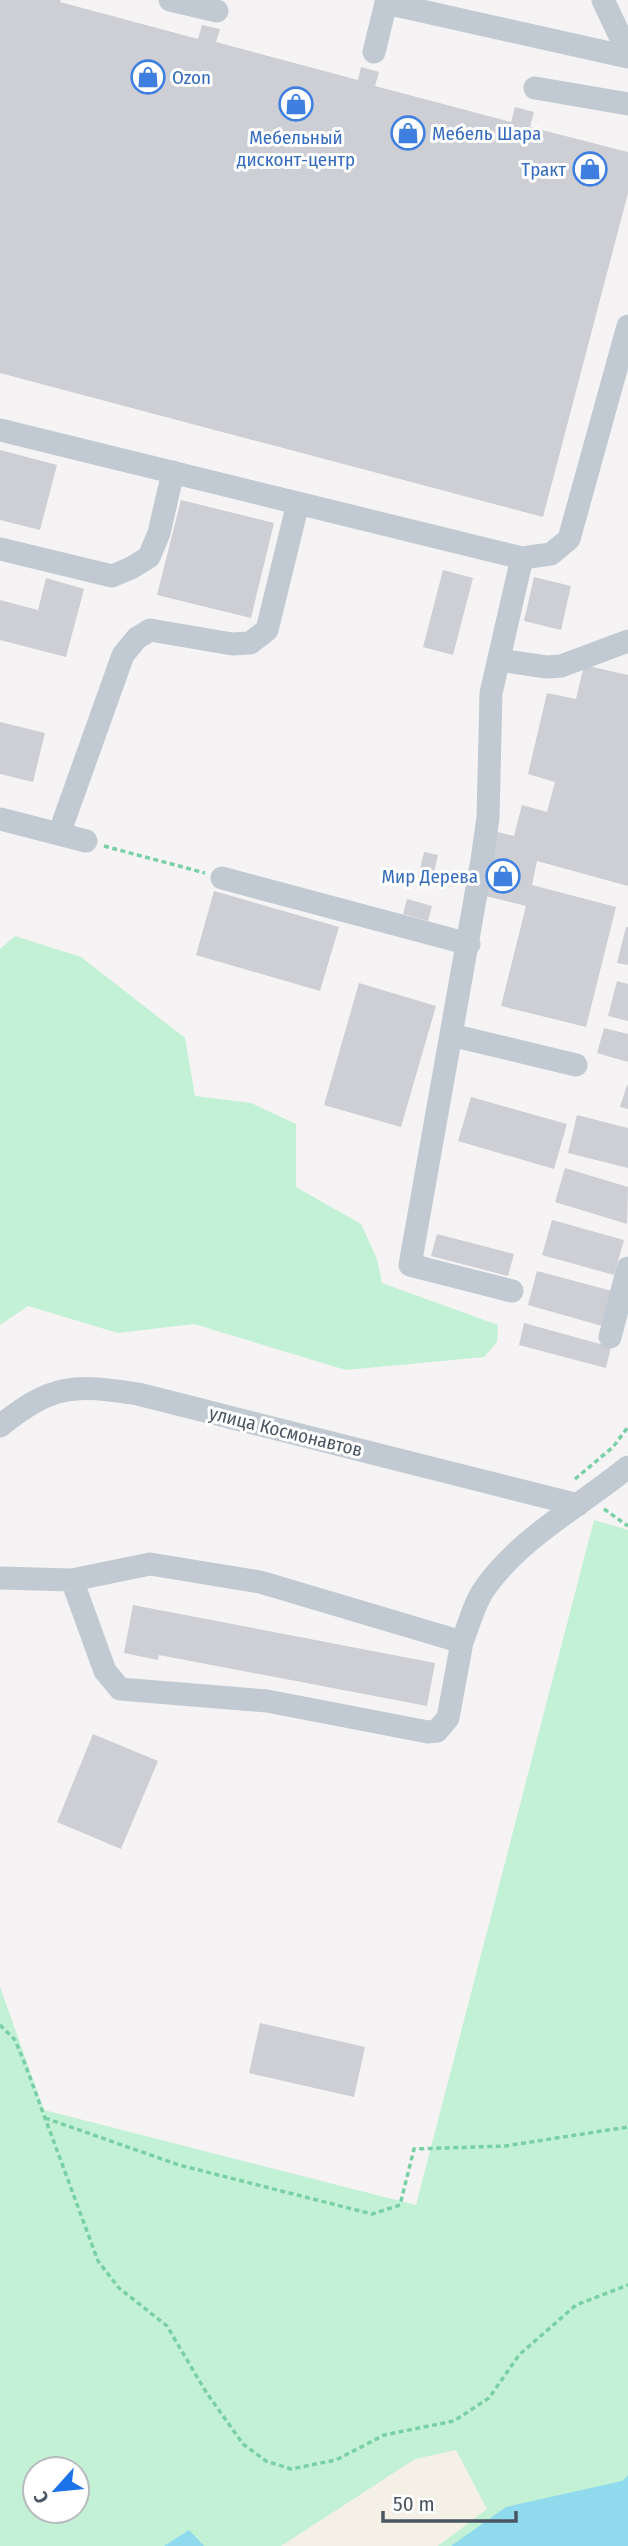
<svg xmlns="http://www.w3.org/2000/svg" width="628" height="2546" font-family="'Fira Sans Condensed',sans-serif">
<rect width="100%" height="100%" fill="#f5f3f3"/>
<path fill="#c3f1d5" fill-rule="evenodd" d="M15 936 81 957 185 1038 195 1096 251 1103 296 1124V1187L361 1224 377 1259 382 1283 498 1325 497 1342 484 1357 346 1370 194 1324 118 1333 28 1306 0 1325V949Z
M594 1520 628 1530V2546H0V1987L44 2110 416 2205ZM35 2469H77V2511H35Z"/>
<path fill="#f5f0e5" d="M456 2450 487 2509 438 2546H281L415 2459Z"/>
<path fill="#90daee" d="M628 2475V2546H451L506 2507 622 2481Z
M189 2530 204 2546H164Z"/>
<path fill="#cdcfd5" d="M0 0H61L60 2 198 39 202 25 220 29 216 42 358 80 361 67 379 72 375 86 511 122 515 107 534 112 530 127 628 152V193L543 517 0 373Z
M0 450 57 465 40 530 0 520Z
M181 500 274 523 251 618 157 595Z
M443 570 473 578 453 655 423 647Z
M534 577 571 586 561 630 524 621Z
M46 578 84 589 66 657 0 640V600L38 610Z
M584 665 628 675V886L537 861 532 885 616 907 586 1027 501 1006 526 906 485 896 493 831 514 836 522 805 547 812 555 782 528 774 547 693 576 699Z
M0 722 45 733 33 782 0 774Z
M424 852 438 855 432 881 418 878Z
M214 891 339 927 320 991 196 955Z
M407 899 432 906 428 921 403 914Z
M626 927H628V965L617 963Z
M617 981 628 984V1021L608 1016Z
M359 983 436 1006 401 1127 324 1105Z
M604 1028 628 1034V1062L597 1053Z
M627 1085H628V1109L620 1107Z
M471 1097 567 1124 554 1169 458 1141Z
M577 1115 628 1128V1168L568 1153Z
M565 1168 628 1187 627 1224 555 1202Z
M552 1220 624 1240 614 1275 542 1255Z
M437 1234 514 1254 508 1276 431 1256Z
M537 1271 612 1291 602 1326 528 1305Z
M524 1323 611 1347 606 1368 519 1345Z
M133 1605 435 1663 427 1706 159 1655 158 1660 124 1653Z
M93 1734 158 1761 121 1849 57 1822Z
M260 2023 365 2047 354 2097 249 2073Z"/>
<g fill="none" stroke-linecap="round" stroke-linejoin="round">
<path stroke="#7ad0a6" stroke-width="3.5" stroke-dasharray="5 3.5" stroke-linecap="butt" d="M104 846 205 873
M575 1479 613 1447 628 1427
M604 1509 628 1526
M0 2025 15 2040 25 2064 98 2261 119 2288 167 2326 206 2392 243 2444 266 2461 291 2469 336 2460 384 2435 454 2421 489 2398 519 2355 576 2305 628 2285
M45 2118 179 2165 372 2214 400 2205 414 2149 505 2146 628 2127"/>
<path stroke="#c1cad2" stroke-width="23" d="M170 0 217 11
M603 0 628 53
M374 52 386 3 628 57
M535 88 628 104
M0 430 522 558
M0 549 112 576 131 568 149 557 159 533 173 472
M499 660 547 667 561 666 628 641
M0 819 86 841
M59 834 123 655 137 638 150 630 232 644 250 643 267 630 298 503
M222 878 469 944
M451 1035 576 1065
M512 1291 410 1265 482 860 488 818 491 693 522 558 551 554 569 539 628 326
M610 1337 628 1268
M0 1426C52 1384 74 1384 138 1394L578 1505
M0 1578 72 1580 150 1564 260 1582 462 1642 448 1718 437 1731 428 1732 267 1701 120 1689 105 1671 72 1580
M462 1642C469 1625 474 1603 485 1588 521 1537 580 1506 628 1467"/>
</g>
<defs>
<symbol id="shop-ring" viewBox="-11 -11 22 22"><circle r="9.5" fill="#fff" stroke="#3f7fe0" stroke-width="1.5"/><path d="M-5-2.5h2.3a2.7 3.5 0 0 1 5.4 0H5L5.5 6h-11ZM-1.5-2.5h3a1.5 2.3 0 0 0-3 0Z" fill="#3f7fe0"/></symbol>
</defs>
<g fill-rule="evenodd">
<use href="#shop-ring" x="129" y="58" width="38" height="38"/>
<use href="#shop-ring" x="277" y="85" width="38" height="38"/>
<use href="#shop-ring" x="389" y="114" width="38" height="38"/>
<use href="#shop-ring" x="571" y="150" width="38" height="38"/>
<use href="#shop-ring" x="484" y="857" width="38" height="38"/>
</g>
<g text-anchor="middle" stroke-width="6" stroke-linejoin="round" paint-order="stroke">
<g font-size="19" fill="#366cbe" stroke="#fff" text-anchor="start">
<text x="172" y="84">Ozon</text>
<text x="432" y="140">Мебель Шара</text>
<text x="296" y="144" text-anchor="middle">Мебельный<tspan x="296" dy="22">дисконт-центр</tspan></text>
<text x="566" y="176" text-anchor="end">Тракт</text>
<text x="478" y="883" text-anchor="end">Мир Дерева</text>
</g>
<g font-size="19" fill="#4a5661" stroke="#fff">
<text transform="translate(286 1431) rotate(14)" y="7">улица Космонавтов</text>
</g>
</g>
<g transform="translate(56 2490) rotate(243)"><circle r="33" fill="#ffffff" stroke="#b7bbc0" stroke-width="2"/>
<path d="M0-5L12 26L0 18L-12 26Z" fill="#1a73e8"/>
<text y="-10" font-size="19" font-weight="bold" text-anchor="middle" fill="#4a5661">С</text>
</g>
<path d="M383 2511v10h133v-10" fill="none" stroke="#4a5661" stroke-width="3.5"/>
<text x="393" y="2511" font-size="21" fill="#4a5661" stroke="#ffffff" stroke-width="5" paint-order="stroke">50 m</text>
</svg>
